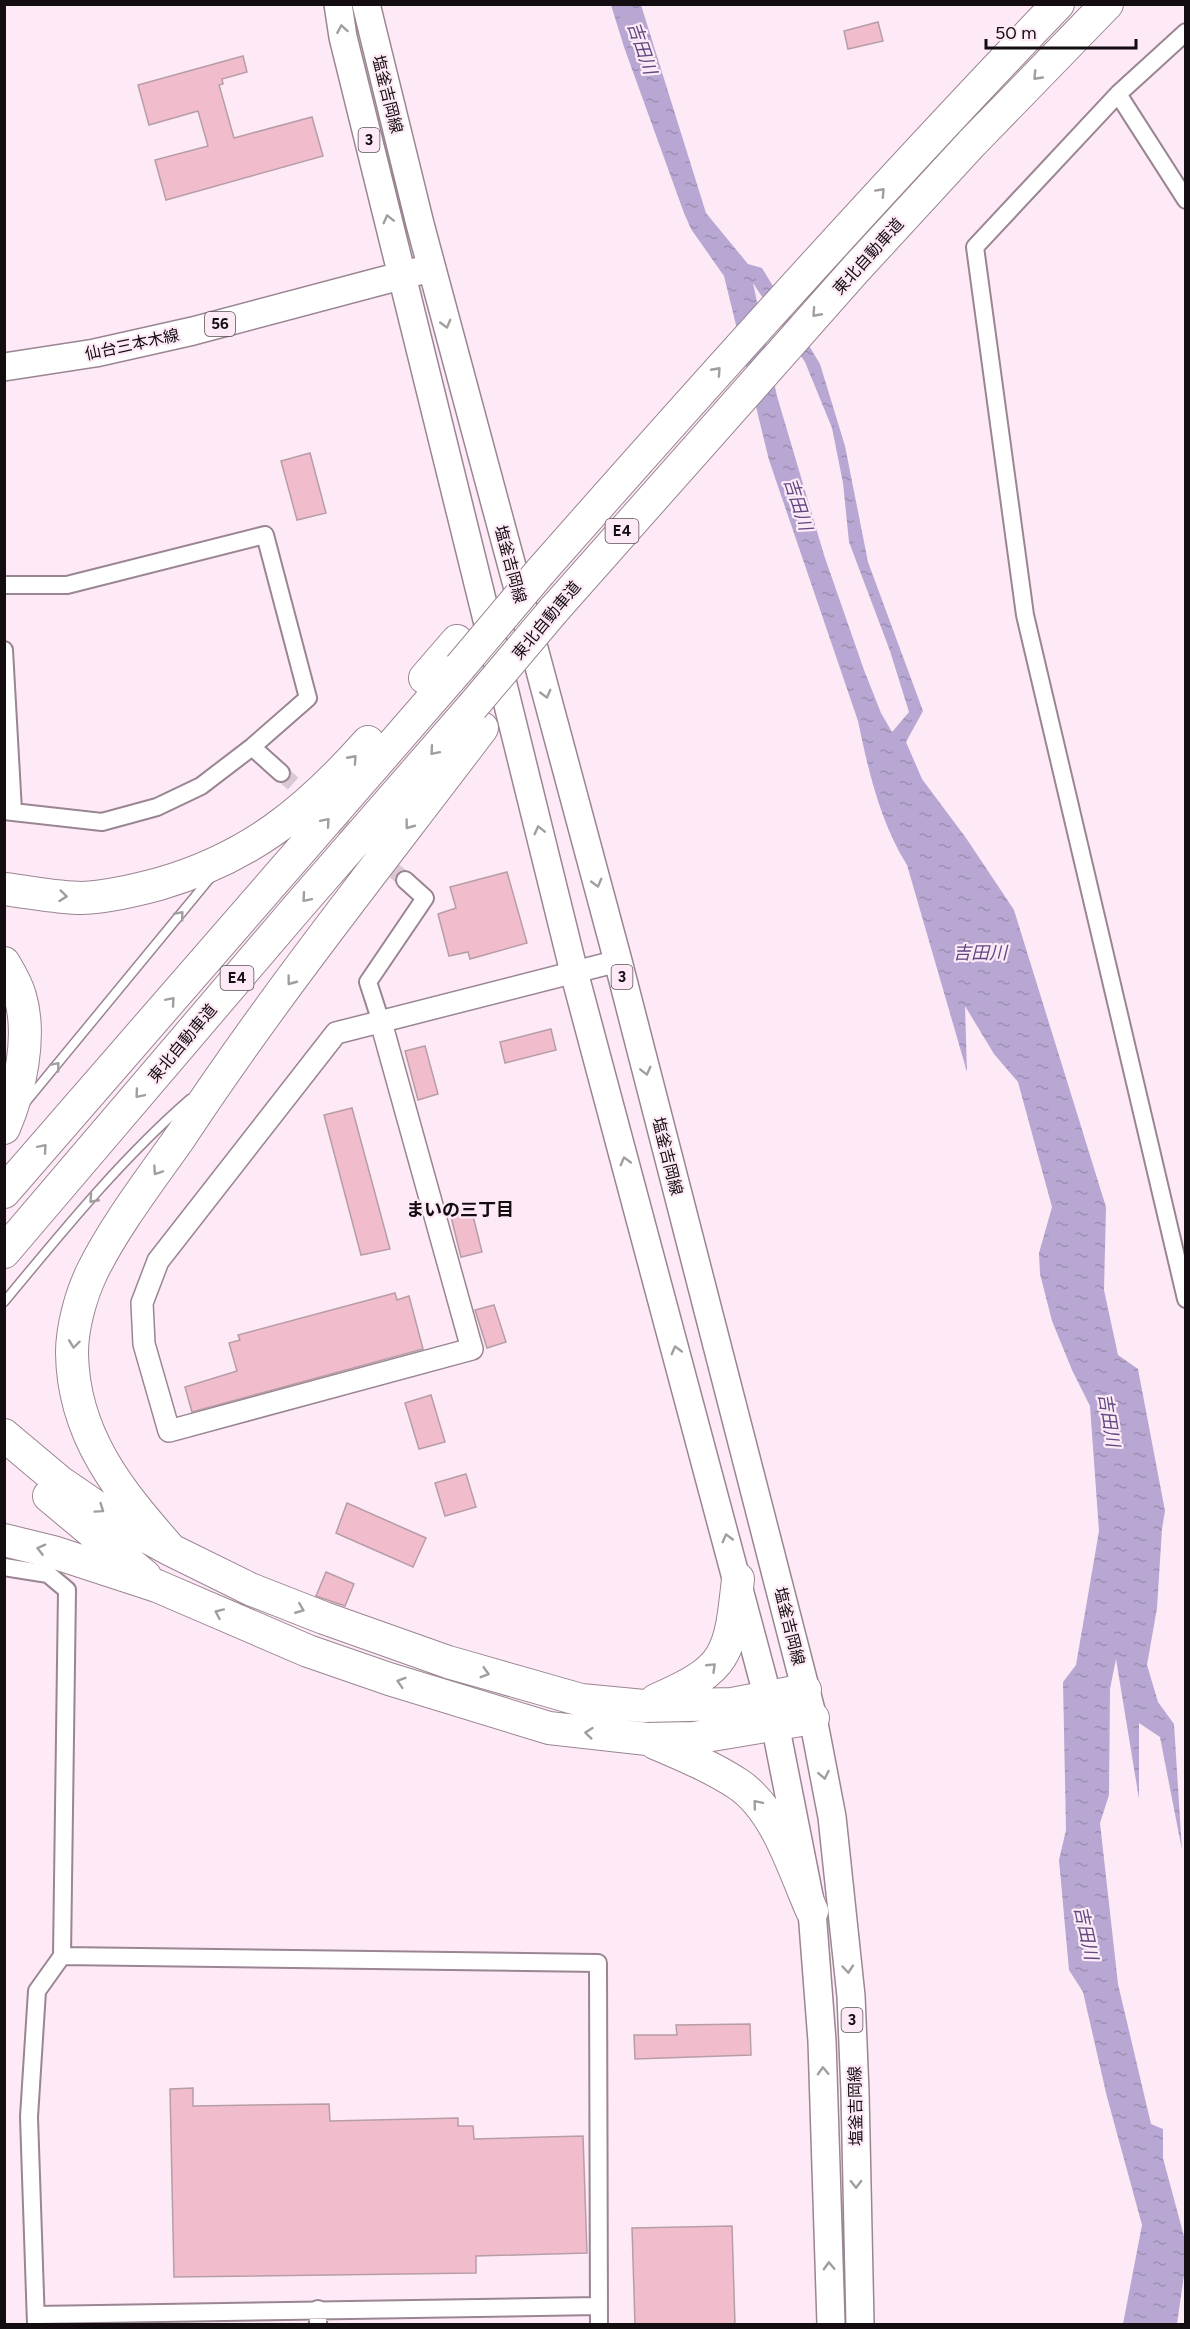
<svg xmlns="http://www.w3.org/2000/svg" width="1190" height="2329" font-family="Figtree,'Noto Sans JP',sans-serif">
<defs>
<pattern id="water-ripples" width="26" height="14" patternUnits="userSpaceOnUse" patternTransform="scale(1.5)"><rect width="26" height="14" fill="#b7a7d2"/><path d="M2 4q2-2 4 0t4 0M15 11q2-2 4 0t4 0" fill="none" stroke="#9c8fb3"/></pattern>
</defs>
<rect width="100%" height="100%" fill="#fdeaf6"/>
<path fill="url(#water-ripples)" fill-rule="evenodd" d="M611 5H641L706 213 748 264 762 268 820 364 845 446 868 562 923 711 906 742 922 779 966 838 1014 910 1106 1207 1104 1290 1118 1355 1138 1369 1165 1511 1162 1529 1157 1608 1147 1665 1158 1702 1174 1724 1182 1850 1160 1737 1139 1723V1799L1116 1659 1110 1689 1109 1795 1100 1823 1118 1984 1151 2124 1163 2129V2158L1185 2240V2268L1177 2324H1123L1142 2225 1107 2097 1083 1992 1069 1970 1059 1860 1066 1830 1063 1682 1076 1665 1099 1531 1090 1406 1072 1370 1052 1321 1040 1274 1039 1253 1052 1207 1018 1082 994 1054 965 1006 967 1072 907 865C880 822 868 769 858 721L769 460 724 276 691 229 684 213 624 47ZM753 283 805 362 832 428 843 483 849 542 890 651 909 712 892 732 881 713 864 670 824 555 777 396Z"/>
<path fill="#f1bdcd" stroke="#b79da5" stroke-width="1.5" d="M878 22 883 41 848 49 844 31Z
M243 56 247 72 222 79 223 84 219 85 234 138 312 117 323 156 166 200 155 160 208 146 198 111 149 125 138 85Z
M310 453 326 513 297 520 281 461Z
M507 872 527 943 470 959 468 952 449 956 438 914 456 908 450 887Z
M551 1029 556 1050 505 1063 500 1042Z
M425 1046 438 1094 418 1100 405 1051Z
M352 1108 390 1249 361 1255 324 1115Z
M471 1208 482 1252 461 1257 450 1213Z
M395 1293 397 1300 409 1296 423 1349 192 1412 185 1387 237 1371 229 1343 240 1340 238 1335Z
M494 1305 506 1342 487 1348 475 1310Z
M431 1395 445 1442 419 1449 405 1403Z
M466 1474 476 1507 445 1516 435 1483Z
M347 1503 426 1538 413 1567 336 1533Z
M326 1572 354 1584 345 1606 316 1596Z
M750 2024 751 2055 635 2059 634 2035H677L676 2025Z
M193 2088V2106L329 2104 330 2121 458 2118V2126H473L474 2139 583 2136 587 2253 476 2256V2273L174 2277 170 2089Z
M732 2226 735 2325H635L632 2228Z"/>
<g fill="none" stroke-linecap="round" stroke-linejoin="round">
<path stroke="#dac9d4" stroke-width="16" stroke-dasharray="16 8" stroke-linecap="butt" d="M281 773 405 880"/>
<defs>
<path id="service" d="M25 1103 211 877
M4 1302C62 1232 121 1159 190 1099"/>
<path id="minor" d="M1186 32 1118 94 975 247 1025 615 1186 1299
M1118 94 1186 200
M4 585H67L265 535 308 698 252 747 201 786 157 807 102 822 4 811
M4 650 13 811
M252 747 281 773
M381 1022 368 982 425 898 405 880
M4 1567 48 1574 67 1590 62 1956 37 1991 29 2117 36 2324
M62 1956 598 1963 599 2324
M318 2309V2324
M36 2315 598 2306"/>
<path id="tertiary" d="M381 1022 472 1349 169 1431 144 1344 142 1303 158 1261 336 1033 618 961"/>
<path id="primary" d="M338 4 343 37 574 972 775 1724 812 1911 822 2041 831 2324
M366 4 420 224 618 961 813 1718 832 1817 851 1996 855 2092 860 2324
M4 367 95 353 193 331 419 271"/>
<path id="motorway" d="M540 572C709 380 880 189 1058 4
M553 611 855 270 971 144 1107 4
M425 678 457 641
M4 889C30 892 57 898 82 898 108 897 133 891 159 884 249 858 306 812 368 742
M4 963C10 973 17 985 20 996 32 1036 20 1091 4 1128
M4 1192 460 667
M4 1252 298 907 472 707
M4 1435 60 1482 114 1519 171 1550 250 1589 324 1618 448 1662 581 1700 644 1706 732 1704 805 1690
M49 1496 145 1576
M4 1540 53 1552 157 1586 308 1651 389 1679 549 1728 647 1739 694 1738 813 1718
M171 1550C119 1491 73 1435 72 1353 72 1327 81 1295 92 1272 115 1225 151 1179 181 1136 274 995 380 863 482 728
M656 1700C728 1669 730 1655 738 1579
M655 1743C683 1755 712 1767 738 1784 777 1810 794 1871 812 1911"/>
</defs>
<use href="#service" stroke="#9a8593" stroke-width="11"/>
<use href="#minor" stroke="#9a8593" stroke-width="20"/>
<use href="#tertiary" stroke="#9a8593" stroke-width="24"/>
<use href="#primary" stroke="#9a8593" stroke-width="30"/>
<use href="#motorway" stroke="#9a8593" stroke-width="34"/>
<use href="#service" stroke="#fff" stroke-width="8"/>
<use href="#minor" stroke="#fff" stroke-width="16"/>
<use href="#tertiary" stroke="#fff" stroke-width="21"/>
<use href="#primary" stroke="#fff" stroke-width="27"/>
<use href="#motorway" stroke="#fff" stroke-width="32"/>
<defs>
<path id="motorway-bridge" d="M460 667 540 572
M472 707 553 611"/>
</defs>
<use href="#motorway-bridge" stroke="#9a8593" stroke-width="34" stroke-linecap="butt"/>
<use href="#motorway-bridge" stroke="#fff" stroke-width="32"/>
</g>
<defs><path id="oneway-chevron" d="M-2-3.5L2.5 0L-2 3.5" fill="none" stroke-width="1.6" stroke-linecap="round" stroke-linejoin="round" transform="scale(1.5)"/></defs>
<g stroke="#a19ea0">
<use href="#oneway-chevron" transform="translate(342 29) rotate(-100)"/>
<use href="#oneway-chevron" transform="translate(1037 76) rotate(134)"/>
<use href="#oneway-chevron" transform="translate(881 192) rotate(-47)"/>
<use href="#oneway-chevron" transform="translate(388 219) rotate(-104)"/>
<use href="#oneway-chevron" transform="translate(816 313) rotate(132)"/>
<use href="#oneway-chevron" transform="translate(446 324) rotate(75)"/>
<use href="#oneway-chevron" transform="translate(717 371) rotate(-48)"/>
<use href="#oneway-chevron" transform="translate(546 694) rotate(75)"/>
<use href="#oneway-chevron" transform="translate(434 751) rotate(131)"/>
<use href="#oneway-chevron" transform="translate(353 759) rotate(-48)"/>
<use href="#oneway-chevron" transform="translate(326 822) rotate(-49)"/>
<use href="#oneway-chevron" transform="translate(409 825) rotate(127)"/>
<use href="#oneway-chevron" transform="translate(539 830) rotate(-104)"/>
<use href="#oneway-chevron" transform="translate(597 883) rotate(75)"/>
<use href="#oneway-chevron" transform="translate(63 896) rotate(6)"/>
<use href="#oneway-chevron" transform="translate(306 898) rotate(131)"/>
<use href="#oneway-chevron" transform="translate(180 915) rotate(-50)"/>
<use href="#oneway-chevron" transform="translate(291 981) rotate(127)"/>
<use href="#oneway-chevron" transform="translate(171 1001) rotate(-49)"/>
<use href="#oneway-chevron" transform="translate(56 1066) rotate(-50)"/>
<use href="#oneway-chevron" transform="translate(646 1071) rotate(76)"/>
<use href="#oneway-chevron" transform="translate(139 1094) rotate(130)"/>
<use href="#oneway-chevron" transform="translate(43 1148) rotate(-49)"/>
<use href="#oneway-chevron" transform="translate(625 1161) rotate(-105)"/>
<use href="#oneway-chevron" transform="translate(157 1171) rotate(124)"/>
<use href="#oneway-chevron" transform="translate(93 1199) rotate(132)"/>
<use href="#oneway-chevron" transform="translate(74 1344) rotate(97)"/>
<use href="#oneway-chevron" transform="translate(676 1350) rotate(-105)"/>
<use href="#oneway-chevron" transform="translate(100 1509) rotate(35)"/>
<use href="#oneway-chevron" transform="translate(727 1538) rotate(-105)"/>
<use href="#oneway-chevron" transform="translate(41 1549) rotate(-166)"/>
<use href="#oneway-chevron" transform="translate(300 1609) rotate(22)"/>
<use href="#oneway-chevron" transform="translate(219 1613) rotate(-156)"/>
<use href="#oneway-chevron" transform="translate(712 1667) rotate(-44)"/>
<use href="#oneway-chevron" transform="translate(485 1673) rotate(16)"/>
<use href="#oneway-chevron" transform="translate(401 1682) rotate(-163)"/>
<use href="#oneway-chevron" transform="translate(589 1733) rotate(-174)"/>
<use href="#oneway-chevron" transform="translate(824 1775) rotate(79)"/>
<use href="#oneway-chevron" transform="translate(757 1804) rotate(-130)"/>
<use href="#oneway-chevron" transform="translate(848 1969) rotate(85)"/>
<use href="#oneway-chevron" transform="translate(823 2071) rotate(-92)"/>
<use href="#oneway-chevron" transform="translate(856 2184) rotate(89)"/>
<use href="#oneway-chevron" transform="translate(829 2266) rotate(-92)"/>
</g>
<g text-anchor="middle" stroke-width="4.5" stroke-linejoin="round" paint-order="stroke">
<g fill="#fdeaf6" stroke="#594f56" stroke-width="1.5">
<rect x="358.5" y="128" width="21" height="24" rx="4.5"/>
<rect x="205" y="312" width="30" height="24" rx="4.5"/>
<rect x="605.5" y="519" width="33" height="24" rx="4.5"/>
<rect x="611.5" y="965" width="21" height="24" rx="4.5"/>
<rect x="220.5" y="966" width="33" height="24" rx="4.5"/>
<rect x="841.5" y="2008" width="21" height="24" rx="4.5"/>
</g>
<g font-size="15" font-weight="bold" fill="#130c11">
<text x="369" y="145">3</text>
<text x="220" y="329">56</text>
<text x="622" y="536">E4</text>
<text x="622" y="982">3</text>
<text x="237" y="983">E4</text>
<text x="852" y="2025">3</text>
</g>
<g font-size="16" fill="#130c11" stroke="#fdeaf6">
<text transform="translate(388 94) rotate(76)" y="6">塩釜吉岡線</text>
<text transform="translate(868 256) rotate(-48)" y="6">東北自動車道</text>
<text transform="translate(132 344) rotate(-12)" y="6">仙台三本木線</text>
<text transform="translate(511 564) rotate(75)" y="6">塩釜吉岡線</text>
<text transform="translate(546 620) rotate(-50)" y="6">東北自動車道</text>
<text transform="translate(182 1043) rotate(-50)" y="6">東北自動車道</text>
<text transform="translate(668 1156) rotate(76)" y="6">塩釜吉岡線</text>
<text transform="translate(790 1626) rotate(76)" y="6">塩釜吉岡線</text>
<text transform="translate(855 2106) rotate(-91)" y="6">塩釜吉岡線</text>
</g>
<g font-size="18" font-style="italic" fill="#5f4981" stroke="#fdeaf6">
<text transform="translate(642 48) rotate(71)" y="6">吉田川</text>
<text transform="translate(798 504) rotate(72)" y="6">吉田川</text>
<text x="980" y="959">吉田川</text>
<text transform="translate(1109 1420) rotate(81)" y="6">吉田川</text>
<text transform="translate(1086 1933) rotate(78)" y="6">吉田川</text>
</g>
<g font-size="18" font-weight="bold" fill="#130c11" stroke="#fdeaf6">
<text x="460" y="1216">まいの三丁目</text>
</g>
</g>
<rect width="1190" height="2329" fill="none" stroke="#130c11" stroke-width="12"/>
<path d="M986 39v9h150v-9" fill="none" stroke="#130c11" stroke-width="3"/>
<text x="995" y="39" font-size="18" fill="#130c11" stroke="#fdeaf6" stroke-width="4.5" paint-order="stroke">50 m</text>
</svg>
